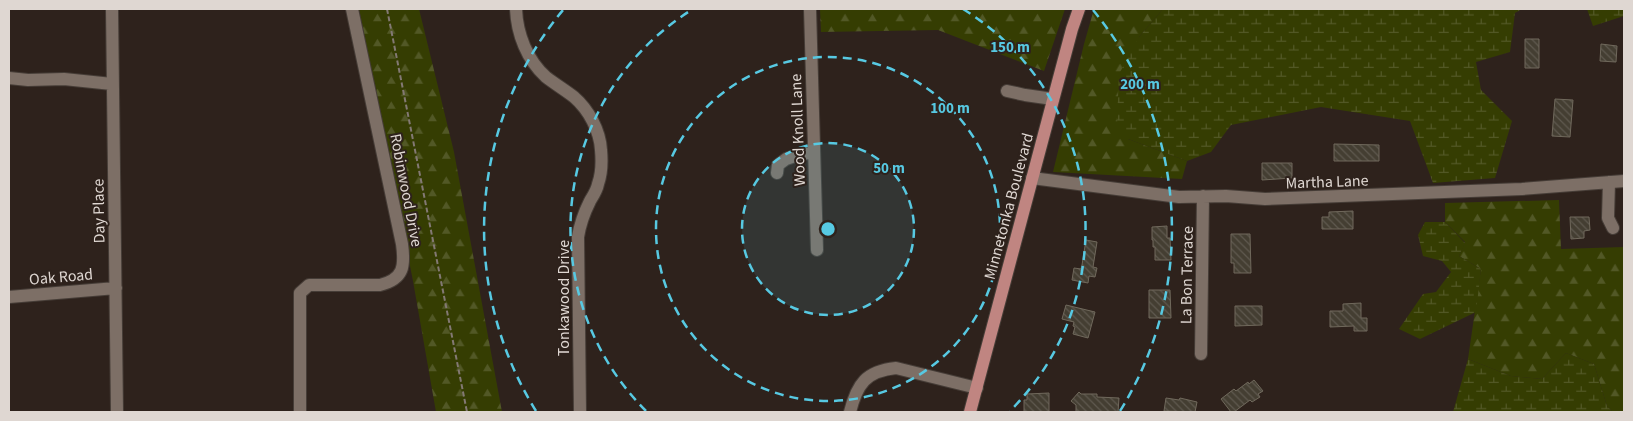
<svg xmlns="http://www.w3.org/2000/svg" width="1633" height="421" font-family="'Source Sans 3',sans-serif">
<defs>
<pattern id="forest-firs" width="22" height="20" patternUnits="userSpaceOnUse" patternTransform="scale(1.25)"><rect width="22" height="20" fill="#353d02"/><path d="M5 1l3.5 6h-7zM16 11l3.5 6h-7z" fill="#525826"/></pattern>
<pattern id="wetland-marsh" width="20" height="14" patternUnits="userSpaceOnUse" patternTransform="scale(1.25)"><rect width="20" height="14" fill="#353d02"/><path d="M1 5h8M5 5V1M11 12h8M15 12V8" fill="none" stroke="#525826"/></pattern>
<pattern id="building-back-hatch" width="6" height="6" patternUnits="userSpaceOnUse" patternTransform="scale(1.25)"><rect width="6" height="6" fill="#443e32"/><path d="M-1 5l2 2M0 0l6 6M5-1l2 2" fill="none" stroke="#5f594f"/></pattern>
</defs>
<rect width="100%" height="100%" fill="#2e221c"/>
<path fill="url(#forest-firs)" d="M359 9H419L454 152 502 412H436L413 281Z
M820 9H1065L1044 71 938 30 821 32Z
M1094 9H1163L1139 37 1128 139 1187 161 1182 179 1053 172 1084 44Z
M1559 200 1561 249 1624 247V412H1613L1607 406 1594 364 1566 353 1542 379 1511 376 1468 359 1481 269 1459 256 1465 242 1445 222V203Z"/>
<path fill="url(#wetland-marsh)" d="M1163 9H1522L1515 13 1510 52 1476 62 1481 90 1512 121 1495 178 1433 183 1410 121 1321 107 1231 125 1211 152 1187 161 1128 139 1117 121 1119 74 1139 37Z
M1587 9H1624V16L1593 26Z
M1425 222H1445L1465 243 1459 256 1481 269 1476 312 1420 339 1399 329 1423 294 1436 292 1451 272 1442 261 1423 256 1418 235Z
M1566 353 1594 364 1607 406 1613 412H1453L1468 359 1511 376 1542 379Z"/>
<path fill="url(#building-back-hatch)" stroke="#70695c" d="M1525 39H1539V68H1525Z
M1601 44 1617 46 1616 62 1600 61Z
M1555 99 1573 100 1570 137 1552 136Z
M1334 144 1379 145V161H1334Z
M1262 163H1292V178L1262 180Z
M1353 211V229H1322V217H1329V212Z
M1570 217H1589L1590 230 1584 231V238L1571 239Z
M1167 226V238H1170L1171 260H1155V247H1153V240H1152V227Z
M1231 234H1250L1251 273H1234V263H1231Z
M1086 240 1097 242 1093 267 1097 268 1095 277 1089 276 1088 283 1072 280 1074 268 1081 269 1082 265Z
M1149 290H1170L1171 318H1149Z
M1361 303V318H1367V331H1354V326L1330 327V311H1343V304Z
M1066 305 1095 312 1088 338 1073 334 1075 327 1073 326 1074 322 1062 319Z
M1235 306H1262V325L1235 326Z
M1254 380 1263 391 1258 394 1260 397 1252 402 1250 400 1234 412H1231L1221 399 1234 389 1236 391 1248 382 1249 384Z
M1079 392 1081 394H1097V397L1119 398 1118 412H1076V405L1071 401Z
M1049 393V412H1024V400H1027V394Z
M1166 398 1179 400 1180 398 1197 402 1195 412 1164 411Z"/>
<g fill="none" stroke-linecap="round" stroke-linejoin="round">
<defs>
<path id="minor" d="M112 9 117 412
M516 9C517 34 527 60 546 77 555 84 565 90 574 97 589 110 600 131 601 150 602 161 602 173 598 184 597 190 593 196 590 201 584 213 580 224 578 237L580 412
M810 9 817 250
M9 78 28 80 64 79 112 84
M1007 91 1025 95 1053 99
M777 173 778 165 786 159 795 156 814 152
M1032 178 1179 197 1226 196 1265 199 1522 189 1624 181
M1609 182 1608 218 1613 228
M9 297 116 288
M1201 354 1203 196
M300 412V293L309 285H380C404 279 405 266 402 244L352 9
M850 412C857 384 866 371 896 368L977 388"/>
<path id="major" d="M970 412 1072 29 1079 9"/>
</defs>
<use href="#minor" stroke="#463d37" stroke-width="14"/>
<use href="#major" stroke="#463d37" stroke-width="14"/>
<path stroke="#837974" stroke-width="2" stroke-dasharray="5 2.5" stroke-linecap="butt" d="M387 9 467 412"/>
<use href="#minor" stroke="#7d6f66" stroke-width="12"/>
<use href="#major" stroke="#c08581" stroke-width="12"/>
</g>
<circle cx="828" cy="229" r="86" fill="#57c9e2" fill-opacity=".12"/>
<g fill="none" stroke="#57c9e2" stroke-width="2.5" stroke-dasharray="9 6">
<circle cx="828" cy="229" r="86"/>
<circle cx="828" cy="229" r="172"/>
<path d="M646 411A258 258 0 0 1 693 9M963 9A258 258 0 0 1 1010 411"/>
<path d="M536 411A344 344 0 0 1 563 10M1093 10A344 344 0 0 1 1120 411"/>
</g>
<g text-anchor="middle" stroke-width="4" stroke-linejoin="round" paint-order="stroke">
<g font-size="16" fill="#dfd7d2" stroke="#2e221c">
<text transform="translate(797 130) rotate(-92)" y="6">Wood Knoll Lane</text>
<text transform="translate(1327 181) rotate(-2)" y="6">Martha Lane</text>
<text transform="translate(407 190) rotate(79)" y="6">Robinwood Drive</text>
<text transform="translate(1008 206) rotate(-75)" y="6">Minnetonka Boulevard</text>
<text transform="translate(98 211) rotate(-91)" y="6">Day Place</text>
<text transform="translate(1186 275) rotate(-89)" y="6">La Bon Terrace</text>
<text transform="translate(61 276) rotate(-5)" y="6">Oak Road</text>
<text transform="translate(563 298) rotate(-90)" y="6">Tonkawood Drive</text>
</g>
</g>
<circle cx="828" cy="229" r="8" fill="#57c9e2" stroke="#2e221c" stroke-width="2.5"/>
<g font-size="15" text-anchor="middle" font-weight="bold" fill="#57c9e2" stroke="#2e221c" stroke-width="4" stroke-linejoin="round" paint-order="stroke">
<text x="1010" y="52">150 m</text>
<text x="1140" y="89">200 m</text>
<text x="950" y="113">100 m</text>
<text x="889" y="173">50 m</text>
</g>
<rect width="1633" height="421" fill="none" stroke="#dfd7d2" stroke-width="20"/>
</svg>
